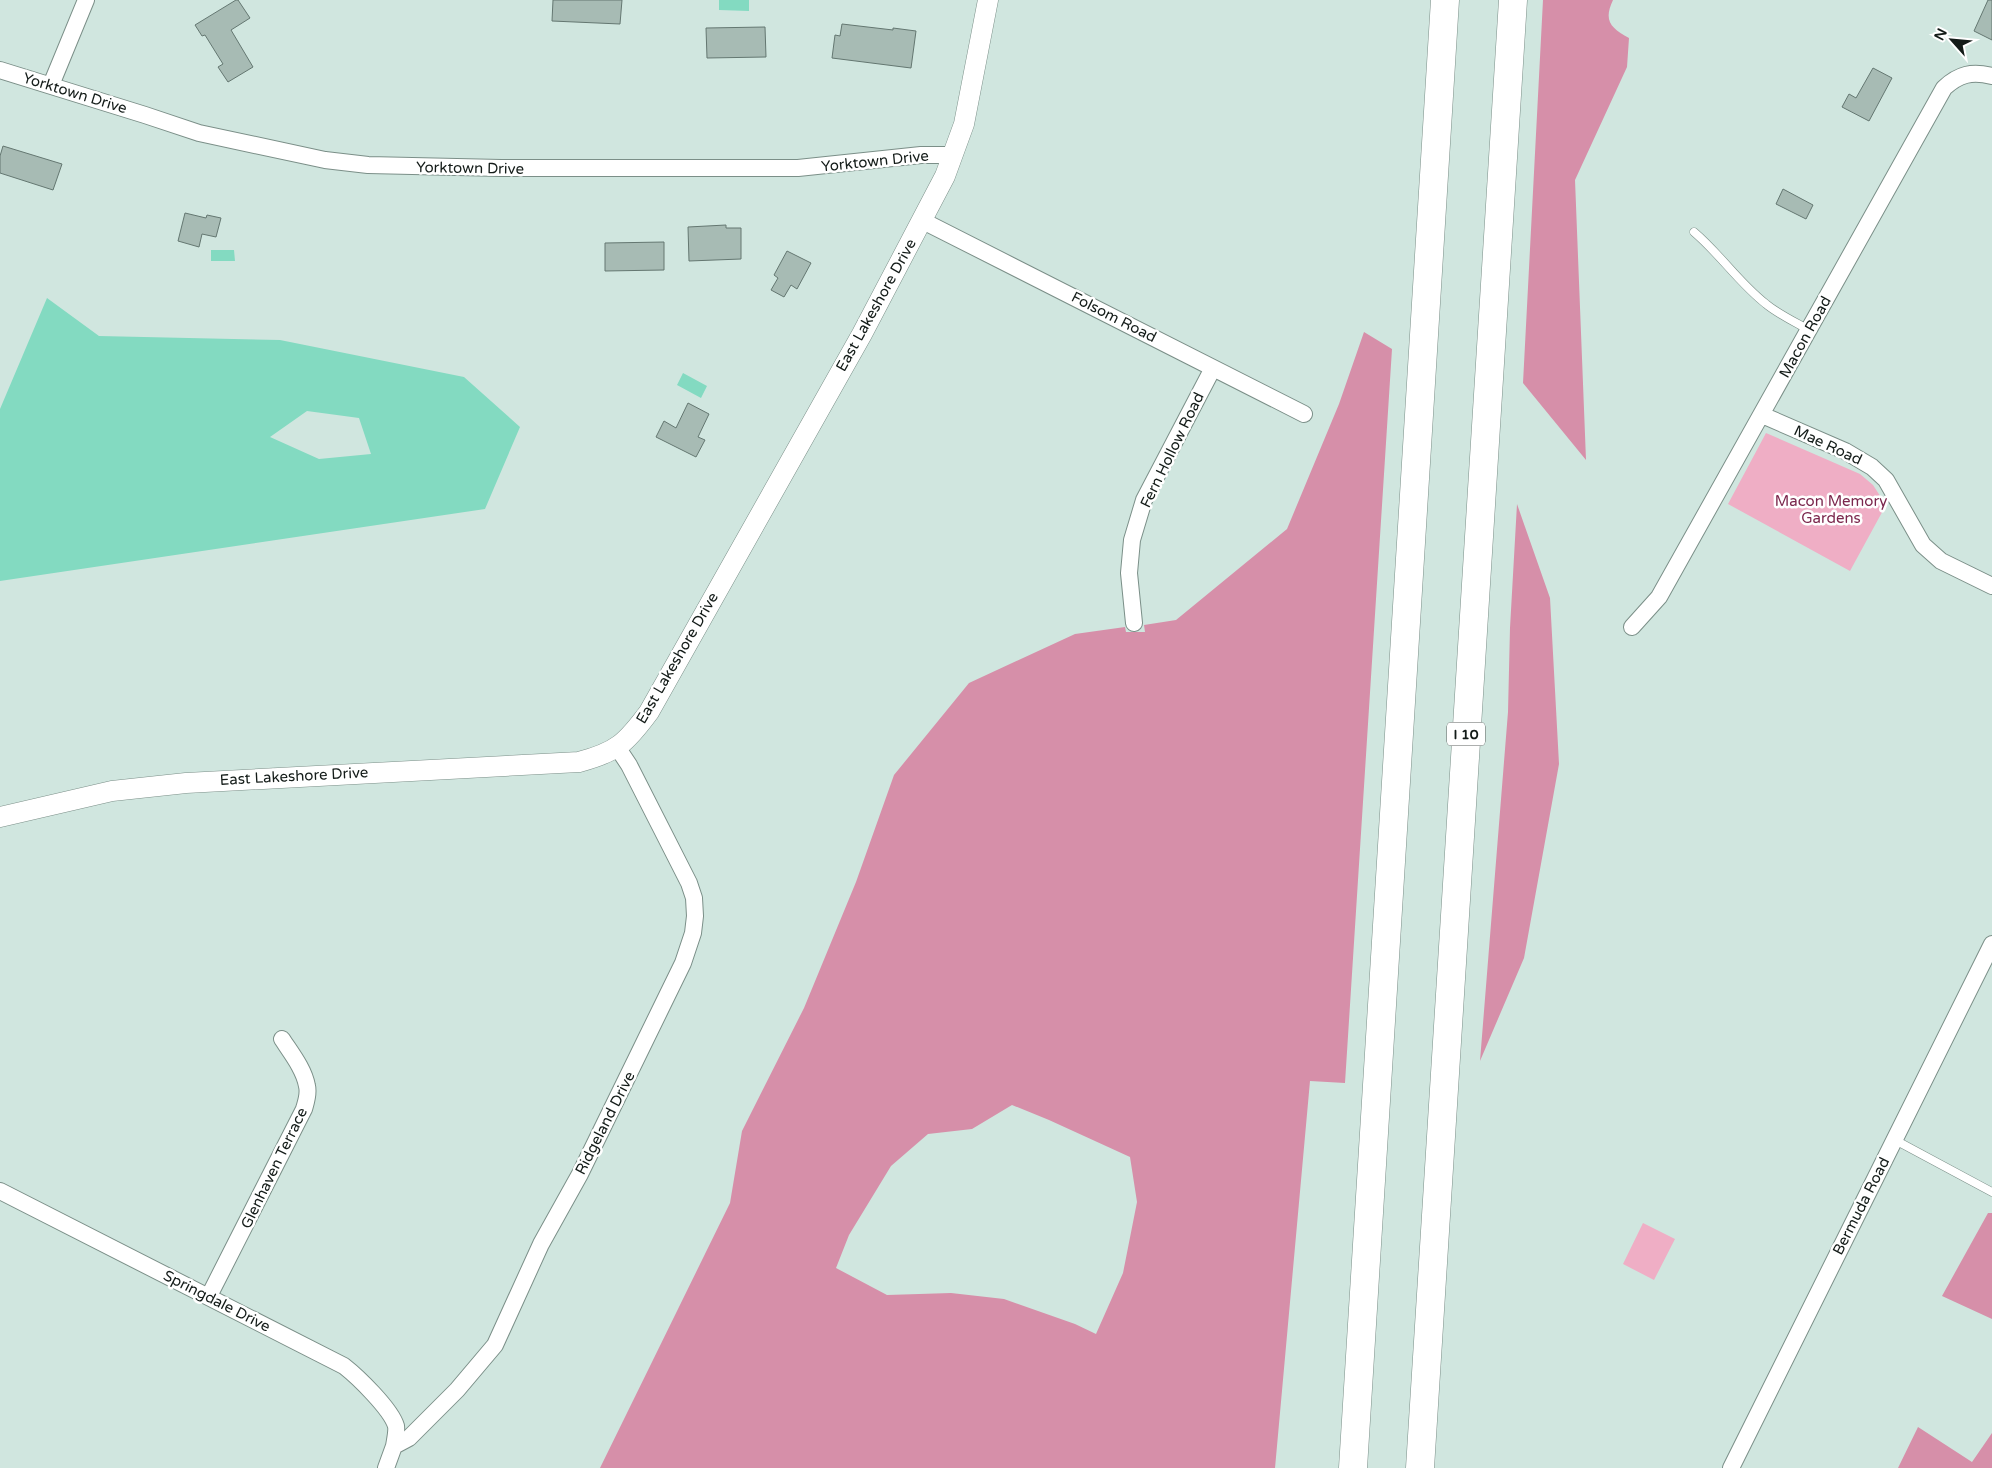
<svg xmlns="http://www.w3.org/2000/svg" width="1992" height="1468" font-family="'Varela Round',sans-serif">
<rect width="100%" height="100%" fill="#d0e6df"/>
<path fill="#efaec5" d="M1766 433 1860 474 1873 485 1886 505 1850 571 1728 504Z
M1643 1223 1675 1239 1654 1280 1623 1264Z"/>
<path fill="#d68fa9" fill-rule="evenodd" d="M1543 0H1613C1603 21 1611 28 1629 38L1627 67 1575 180 1586 460 1523 383Z
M1364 332 1392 349 1345 1083 1310 1081 1275 1468H600L730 1203 742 1131 804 1008 856 882 894 775 969 683 1075 634 1125 627 1126 632H1145L1144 625 1176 620 1287 529 1339 404ZM1012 1105 1049 1120 1130 1157 1137 1202 1123 1273 1096 1334 1075 1324 1004 1299 951 1293 887 1295 836 1268 849 1235 891 1166 928 1134 972 1129Z
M1517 504 1550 598 1559 764 1524 958 1480 1061 1508 712 1510 628Z
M1988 1213H1992V1319L1942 1296Z
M1918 1427 1972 1462 1992 1433V1468H1898Z"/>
<path fill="#83dac1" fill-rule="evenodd" d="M719 0H749V11L719 10Z
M211 250H234L235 261H211Z
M47 298 99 336 280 340 464 377 520 427 485 509 0 581V409ZM307 411 359 418 371 454 319 459 270 437Z
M683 373 707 386 701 398 677 385Z"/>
<path fill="#a7bbb4" stroke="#647771" d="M236 0H238L250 18 231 30 253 67 228 82 218 67 223 64 205 35 202 36 195 25Z
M553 0H622L620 24 552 21Z
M1988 0H1992V40L1974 31Z
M842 24 893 30V28L916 31 911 68 832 58 835 35 840 36Z
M765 27 766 57 707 58 706 28Z
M1873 68 1892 78 1869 121 1842 107 1849 94 1856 98Z
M3 146 62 164 53 190 0 173V156Z
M1783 189 1813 205 1806 219 1776 204Z
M185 213 206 218 207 215 221 218 216 237 202 234 199 247 178 241Z
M726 225V228H741V259L689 261 688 227Z
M664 242V270L605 271V243Z
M787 251 811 263 797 289 791 285 784 297 771 290 778 278 774 275Z
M688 403 709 414 698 437 705 440 696 457 656 437 664 421 676 428Z"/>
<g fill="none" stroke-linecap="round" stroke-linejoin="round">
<defs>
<path id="service" d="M1694 232C1720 254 1739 283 1766 304 1778 314 1795 322 1809 330
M1895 1140 1992 1192"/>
<path id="minor" d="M0 70 145 115 199 133 325 160 368 165 501 168H798L921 155H953
M51 85 86 0
M923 221 1304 414
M1762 415 1845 451 1872 467 1886 480 1923 545 1941 561 1992 586
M1134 623 1129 573 1132 540 1144 500 1213 368
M1632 627 1659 597 1944 88C1959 74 1972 71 1992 76
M0 1191 344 1366C358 1377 391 1409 396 1426 397 1431 395 1440 394 1446
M209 1296 304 1109C306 1102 309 1094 307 1086 304 1069 291 1053 282 1039
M386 1468 394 1446 409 1438 457 1390 495 1345 541 1244 580 1174 683 963 693 933 695 916 694 898 689 883 629 765 617 747
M1731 1468 1992 944"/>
<path id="tertiary" d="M0 817 112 791 186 783 579 762C617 752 626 743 649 712L862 334 945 176 964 124 988 0"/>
<path id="motorway" d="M1353 1468 1445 0
M1420 1468 1513 0"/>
</defs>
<use href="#service" stroke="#7b8f88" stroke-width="9"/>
<use href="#minor" stroke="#7b8f88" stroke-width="18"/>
<use href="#tertiary" stroke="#7b8f88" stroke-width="21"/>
<use href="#motorway" stroke="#7b8f88" stroke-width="29"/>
<use href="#service" stroke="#fff" stroke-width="8"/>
<use href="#minor" stroke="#fff" stroke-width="16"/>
<use href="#tertiary" stroke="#fff" stroke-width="20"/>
<use href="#motorway" stroke="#fff" stroke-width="28"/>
</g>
<g text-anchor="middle" stroke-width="5" stroke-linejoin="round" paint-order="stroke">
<rect fill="#fff" stroke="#5a5f5d" stroke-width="1" x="1447" y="722.5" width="38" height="23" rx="4"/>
<g font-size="14" font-weight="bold" fill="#131b18">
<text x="1466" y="739">I 10</text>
</g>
<g font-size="15" fill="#131b18" stroke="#fff">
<text transform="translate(75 93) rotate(17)" y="5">Yorktown Drive</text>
<text transform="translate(875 161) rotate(-6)" y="5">Yorktown Drive</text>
<text transform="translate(470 168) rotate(1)" y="5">Yorktown Drive</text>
<text transform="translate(876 305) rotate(-61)" y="5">East Lakeshore Drive</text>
<text transform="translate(1114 317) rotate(27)" y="5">Folsom Road</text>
<text transform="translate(1805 337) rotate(-61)" y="5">Macon Road</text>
<text transform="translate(1828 445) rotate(25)" y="5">Mae Road</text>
<text transform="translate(1172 450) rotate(-64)" y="5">Fern Hollow Road</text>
<text transform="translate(677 658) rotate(-60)" y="5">East Lakeshore Drive</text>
<text transform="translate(294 776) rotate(-3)" y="5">East Lakeshore Drive</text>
<text transform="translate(605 1123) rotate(-63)" y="5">Ridgeland Drive</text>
<text transform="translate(274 1168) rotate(-64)" y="5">Glenhaven Terrace</text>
<text transform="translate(1861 1206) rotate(-63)" y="5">Bermuda Road</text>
<text transform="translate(217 1301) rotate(27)" y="5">Springdale Drive</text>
</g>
<g font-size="15" fill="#7b274d" stroke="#fff">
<text x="1831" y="506">Macon Memory<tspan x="1831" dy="17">Gardens</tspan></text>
</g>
</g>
<g transform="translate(1952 40) rotate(297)" stroke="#ffffff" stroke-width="4" paint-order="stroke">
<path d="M0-4L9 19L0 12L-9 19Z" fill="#131b18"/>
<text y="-8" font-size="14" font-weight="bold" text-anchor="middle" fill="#131b18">N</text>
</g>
</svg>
